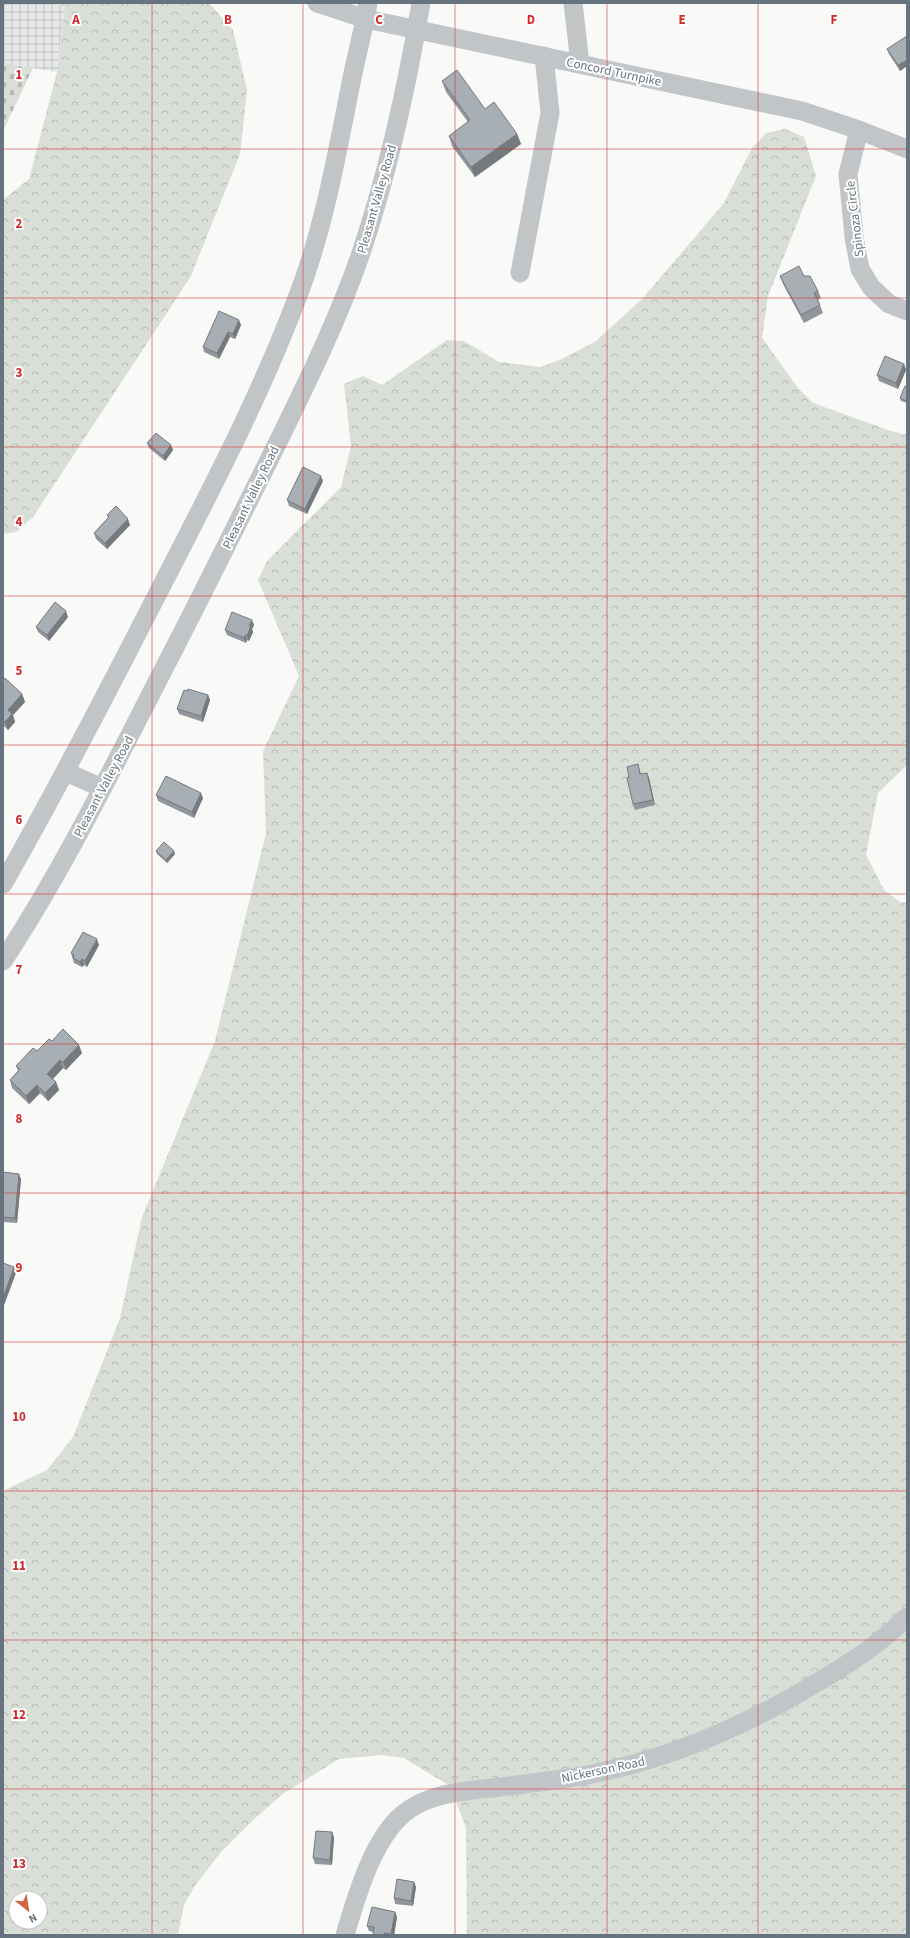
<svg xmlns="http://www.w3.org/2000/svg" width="910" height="1938" font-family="'Source Sans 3',sans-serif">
<defs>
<pattern id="industrial-grid" width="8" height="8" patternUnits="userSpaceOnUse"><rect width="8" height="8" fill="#e7e8e8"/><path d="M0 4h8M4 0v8" fill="none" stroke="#bfc1c1"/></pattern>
<pattern id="forest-crowns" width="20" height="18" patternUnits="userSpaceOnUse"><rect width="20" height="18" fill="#d9ded7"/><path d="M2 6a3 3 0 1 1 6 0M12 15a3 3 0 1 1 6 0" fill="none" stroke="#b4b9b4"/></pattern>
<pattern id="cemetery-stones" width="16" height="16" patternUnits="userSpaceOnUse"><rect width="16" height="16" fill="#d9ded7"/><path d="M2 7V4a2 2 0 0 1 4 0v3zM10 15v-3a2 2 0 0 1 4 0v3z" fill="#b4b9b4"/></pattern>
</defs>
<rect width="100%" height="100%" fill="#f9f9f8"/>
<path fill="url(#industrial-grid)" d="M3 3H47L65 6 57 72 3 63Z"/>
<path fill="url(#forest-crowns)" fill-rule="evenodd" d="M47 3H209L233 30 247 90 240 154 191 276 33 517 16 532 3 534V200L29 179 57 72 65 6Z
M785 129 804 137 816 176 768 296 762 338 798 388 813 403 891 431 907 435V765L878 793 866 855 884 890 900 902 907 903V1935H467L466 1828 450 1786 404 1758 382 1755 339 1759 284 1793 252 1821 221 1852 194 1887 184 1905 178 1935H3V1491L47 1470 73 1437 120 1318 142 1217 215 1041 266 833 263 751 299 676 258 580 267 561 341 487 351 446 344 384 363 376 382 385 447 340 464 341 499 362 540 367 560 360 596 341 643 298 724 203 752 148 766 133ZM16 1898H40V1922H16Z"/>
<path fill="url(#cemetery-stones)" d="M3 63 33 68 3 131Z"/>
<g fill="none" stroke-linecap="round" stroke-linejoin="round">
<path stroke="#c1c5c8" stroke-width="19" d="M317 3 366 19 802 111 859 130 907 149
M573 3 580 64
M859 130 848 174 854 237 860 269 871 287 889 304 907 311
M520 273 550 113 544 56
M66 772 102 788
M3 884C58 788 109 689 159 591 211 490 263 391 302 285 326 218 338 148 352 78 357 53 364 28 368 3
M3 961C68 862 119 755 173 651 208 583 241 516 275 448 307 383 339 318 362 250 389 169 407 86 421 3
M345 1935C356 1898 372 1841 402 1815 427 1792 468 1791 500 1787 531 1783 562 1780 592 1774 672 1758 749 1724 818 1682 850 1663 880 1644 907 1617"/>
</g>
<path fill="#90969b" d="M907 36V66L900 71 889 54 887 49Z
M442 81 485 109 517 134 521 144 475 177 452 146 449 136 468 122 446 92Z
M780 276H804L818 291 821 298 818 300 823 313 804 323 783 284Z
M219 311 241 325 235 339 230 337 219 359 204 352 203 347Z
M904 364 906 370 898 389 879 381 877 375Z
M907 387V403L901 401 900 398Z
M147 443 171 445 173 450 165 461 149 448Z
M323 481 307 514 289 506 287 500Z
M107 515 130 525 107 549 96 539 94 533 108 518Z
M68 617 49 641 38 632 36 627Z
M254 625 252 629 253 632 249 641 247 640 246 643 227 635 225 630Z
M3 681 22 694 25 702 13 715 15 722 8 730 3 725V726Z
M187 691 208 695 210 700 203 722 179 714 177 709Z
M638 764 641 774 647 773 649 778 655 805 635 810 633 804 629 777Z
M156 795 203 798 194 818 158 801Z
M156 851 175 854 167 863 157 854Z
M99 945 87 967 84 965 82 967 74 963 71 953Z
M52 1041 82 1053 66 1070 63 1068 53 1079 56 1082 59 1090 48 1101 40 1093 29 1104 12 1088 10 1080 18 1071 16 1066Z
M3 1172 21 1179 17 1223 3 1222Z
M334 1837 332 1865 315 1864 313 1858Z
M414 1882 416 1887 413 1906 395 1904 394 1898Z
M395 1912 397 1917 394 1935H373V1932L369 1931 367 1926Z"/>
<path fill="#757a7e" d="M907 60V66L900 71 898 65Z
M517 134 521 144 475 177 471 167Z
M239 320 241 325 235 339 233 334Z
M228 332 230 337 219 359 217 353Z
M904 364 906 370 898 389 896 383Z
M171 445 173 450 165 461 163 456Z
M321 476 323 481 307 514 305 509Z
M128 519 130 525 107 549 105 543Z
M66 611 68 617 49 641 47 635Z
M252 620 254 625 252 629 253 632 249 641 247 636 249 626Z
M245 635 247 640 246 643 244 638Z
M22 694 25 702 13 715 15 722 8 730 5 722 8 710Z
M208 695 210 700 203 722 201 716Z
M647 773 649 778 655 805 653 800Z
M201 793 203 798 194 818 192 812Z
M174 851 175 854 167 863 166 860Z
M97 939 99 945 87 967 85 961Z
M82 959 84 965 82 967 80 962Z
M79 1045 82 1053 66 1070 63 1062Z
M60 1060 63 1068 50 1082 47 1074Z
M56 1082 59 1090 48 1101 45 1093Z
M37 1085 40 1093 29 1104 26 1096Z
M19 1174 21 1179 17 1223 15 1218Z
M14 1267 16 1273 3 1308V1298Z
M332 1832 334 1837 332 1865 330 1860Z
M414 1882 416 1887 413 1906 411 1901Z
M395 1912 397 1917 394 1935H391Z"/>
<path fill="#a7aeb4" stroke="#757a7e" d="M907 36V60L898 65 887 49Z
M457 70 485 109 494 102 517 134 471 167 449 136 470 120 442 81Z
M799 266 804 276H810L818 291 814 293 820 305 801 315 780 276Z
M219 311 239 320 233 334 228 332 217 353 203 347Z
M885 356 904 364 896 383 877 375Z
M905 386 907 387V401L900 398Z
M156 433 171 445 163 456 147 443Z
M303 467 321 476 305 509 287 500Z
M116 506 128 519 105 543 94 533 109 517 107 515Z
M55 602 66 611 47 635 36 627Z
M232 612 252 620 249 626H251L247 636 245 635 244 638 225 630Z
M5 678 22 694 8 710 12 714 5 722 3 720V681Z
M188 689 208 695 201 716 177 709 184 690 187 691Z
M638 764 640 774 647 773 653 800 633 804 627 778 629 777 627 767Z
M166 776 201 793 192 812 156 795Z
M164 842 174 851 166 860 156 851Z
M83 932 97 939 85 961 82 959 80 962 73 958 74 955 71 953Z
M63 1029 79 1045 63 1062 60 1060 47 1074 56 1082 45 1093 37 1085 26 1096 10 1080 20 1069 16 1066 33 1048 37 1051 49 1039 52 1041Z
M3 1172 19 1174 15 1218 3 1217Z
M3 1263 14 1267 3 1298Z
M316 1831 332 1832 330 1860 313 1858Z
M397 1879 414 1882 411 1901 394 1898Z
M372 1907 395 1912 391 1934 384 1933V1935H373L374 1927 367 1926Z"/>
<path fill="none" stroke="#d62828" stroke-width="1" stroke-opacity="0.55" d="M152 3V1935M303 3V1935M455 3V1935M607 3V1935M758 3V1935M3 149H907M3 298H907M3 447H907M3 596H907M3 745H907M3 894H907M3 1044H907M3 1193H907M3 1342H907M3 1491H907M3 1640H907M3 1789H907"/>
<g text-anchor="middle" stroke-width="4" stroke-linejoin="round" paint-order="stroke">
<g font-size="13" fill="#67747f" stroke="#fff">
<text transform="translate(614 71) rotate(12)" y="5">Concord Turnpike</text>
<text transform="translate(376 199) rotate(-74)" y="5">Pleasant Valley Road</text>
<text transform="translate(854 219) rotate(-97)" y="5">Spinoza Circle</text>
<text transform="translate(250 497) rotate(-64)" y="5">Pleasant Valley Road</text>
<text transform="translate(103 786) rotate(-62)" y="5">Pleasant Valley Road</text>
<text transform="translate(603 1769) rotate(-12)" y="5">Nickerson Road</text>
</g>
</g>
<g font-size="13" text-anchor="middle" font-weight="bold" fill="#d62828" stroke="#fff" stroke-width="4" stroke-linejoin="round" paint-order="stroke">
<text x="76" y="24">A</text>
<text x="228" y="24">B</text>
<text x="379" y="24">C</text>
<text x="531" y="24">D</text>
<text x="682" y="24">E</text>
<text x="834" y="24">F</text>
<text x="19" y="79">1</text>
<text x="19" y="228">2</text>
<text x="19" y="377">3</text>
<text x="19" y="526">4</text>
<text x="19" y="675">5</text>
<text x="19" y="824">6</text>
<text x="19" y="974">7</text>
<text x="19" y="1123">8</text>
<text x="19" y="1272">9</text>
<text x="19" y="1421">10</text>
<text x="19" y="1570">11</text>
<text x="19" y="1719">12</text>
<text x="19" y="1868">13</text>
</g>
<rect width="910" height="1938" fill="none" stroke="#67747f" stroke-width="8"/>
<g transform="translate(28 1910) rotate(150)"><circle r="19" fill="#ffffff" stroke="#c2c7cc"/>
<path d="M0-3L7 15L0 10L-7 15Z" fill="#d16640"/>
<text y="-6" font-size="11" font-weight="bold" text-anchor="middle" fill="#67747f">N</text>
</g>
</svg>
